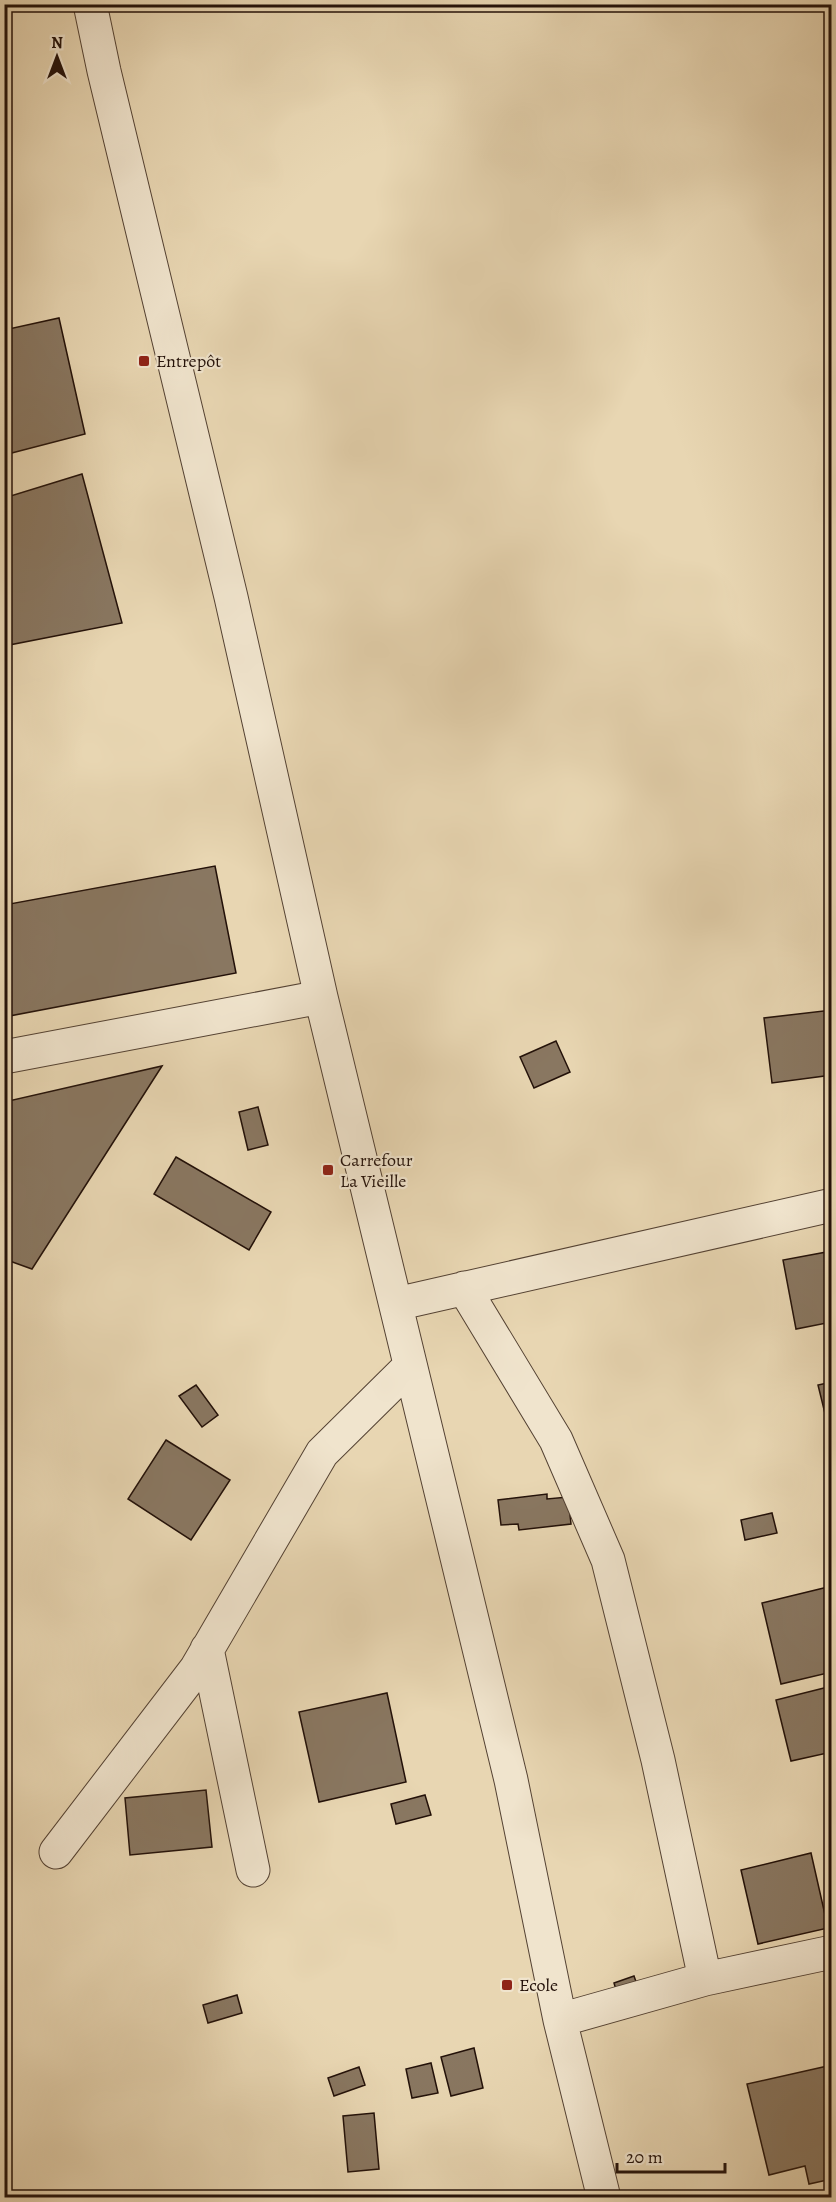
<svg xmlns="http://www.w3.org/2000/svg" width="836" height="2202" font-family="Alegreya,serif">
<rect width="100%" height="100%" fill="#e8d6b2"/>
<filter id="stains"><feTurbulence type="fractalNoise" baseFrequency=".00333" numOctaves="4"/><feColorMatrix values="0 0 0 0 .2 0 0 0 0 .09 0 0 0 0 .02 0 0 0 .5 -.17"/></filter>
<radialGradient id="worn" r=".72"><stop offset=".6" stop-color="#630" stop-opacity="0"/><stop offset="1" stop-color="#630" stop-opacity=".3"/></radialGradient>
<path fill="#897761" stroke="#231109" stroke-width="1.5" d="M59 318 85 434 4 455V330Z
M82 474 122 623 4 646V498Z
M215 866 236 973 4 1017V905Z
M832 1010V1075L772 1083 764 1018Z
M556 1041 570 1072 534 1088 520 1057Z
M162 1066 32 1269 4 1259V1102Z
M258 1107 268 1145 248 1150 239 1112Z
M176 1157 271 1212 249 1250 154 1194Z
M832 1251V1322L796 1329 783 1260Z
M832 1382V1442L818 1385Z
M196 1385 218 1415 202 1427 179 1396Z
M166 1440 230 1480 191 1540 128 1499Z
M547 1494V1499L568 1497 571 1524 519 1530 518 1524 501 1525 498 1500Z
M772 1513 777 1533 745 1540 741 1520Z
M832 1586V1672L781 1684 762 1603Z
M832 1686V1752L791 1761 776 1700Z
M387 1693 406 1782 319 1802 299 1712Z
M206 1790 212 1847 130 1855 125 1798Z
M425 1795 431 1815 396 1824 391 1804Z
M811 1853 828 1928 758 1944 741 1870Z
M634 1976 640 1993 619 2000 614 1983Z
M237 1995 242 2013 208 2023 203 2005Z
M474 2048 483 2088 451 2096 441 2057Z
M431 2063 438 2093 412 2098 406 2069Z
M832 2065V2179L809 2184 805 2166 769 2175 747 2084Z
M359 2067 365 2085 334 2096 328 2078Z
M374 2113 379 2169 348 2172 343 2116Z"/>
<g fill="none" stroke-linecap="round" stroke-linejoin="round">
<defs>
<path id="minor" d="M90 4 104 71 231 597 321 997 511 1780 560 2020 604 2198
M4 1057 321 997
M464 1288 556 1440 608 1560 658 1760 705 1979
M396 1304 832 1205
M207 1649 253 1870
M56 1852 196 1669 322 1453 410 1366
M560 2020 705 1979 832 1952"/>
</defs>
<use href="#minor" stroke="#544233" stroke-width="35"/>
<use href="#minor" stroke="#f0e4cd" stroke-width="33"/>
</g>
<g fill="#8f2418" stroke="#f0e4cd" stroke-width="2">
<rect x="138" y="355" width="12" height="12" rx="3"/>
<rect x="322" y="1164" width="12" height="12" rx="3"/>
<rect x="501" y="1979" width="12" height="12" rx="3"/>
</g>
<g text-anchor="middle" stroke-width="4.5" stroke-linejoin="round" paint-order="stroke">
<g font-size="18" fill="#231109" stroke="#f0e4cd" text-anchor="start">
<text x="156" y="367">Entrepôt</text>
<text x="340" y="1166">Carrefour<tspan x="340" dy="21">La Vieille</tspan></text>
<text x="519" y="1991">Ecole</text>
</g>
</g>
<rect width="836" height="2202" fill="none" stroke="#e8d6b2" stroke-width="24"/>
<rect x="6" y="6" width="824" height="2190" fill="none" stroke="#231109" stroke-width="3"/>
<rect x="12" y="12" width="812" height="2178" fill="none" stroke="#231109" stroke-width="1.5"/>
<g transform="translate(57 57)" stroke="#f0e4cd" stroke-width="4.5" paint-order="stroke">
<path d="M0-4.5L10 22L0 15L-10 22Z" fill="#231109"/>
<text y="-9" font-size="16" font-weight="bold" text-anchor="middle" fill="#231109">N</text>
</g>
<path d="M617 2163v9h108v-9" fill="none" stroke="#231109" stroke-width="3"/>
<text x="626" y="2163" font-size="18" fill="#231109" stroke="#f0e4cd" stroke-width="4.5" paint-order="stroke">20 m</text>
<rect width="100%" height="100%" filter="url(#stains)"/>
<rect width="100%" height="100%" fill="url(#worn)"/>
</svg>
